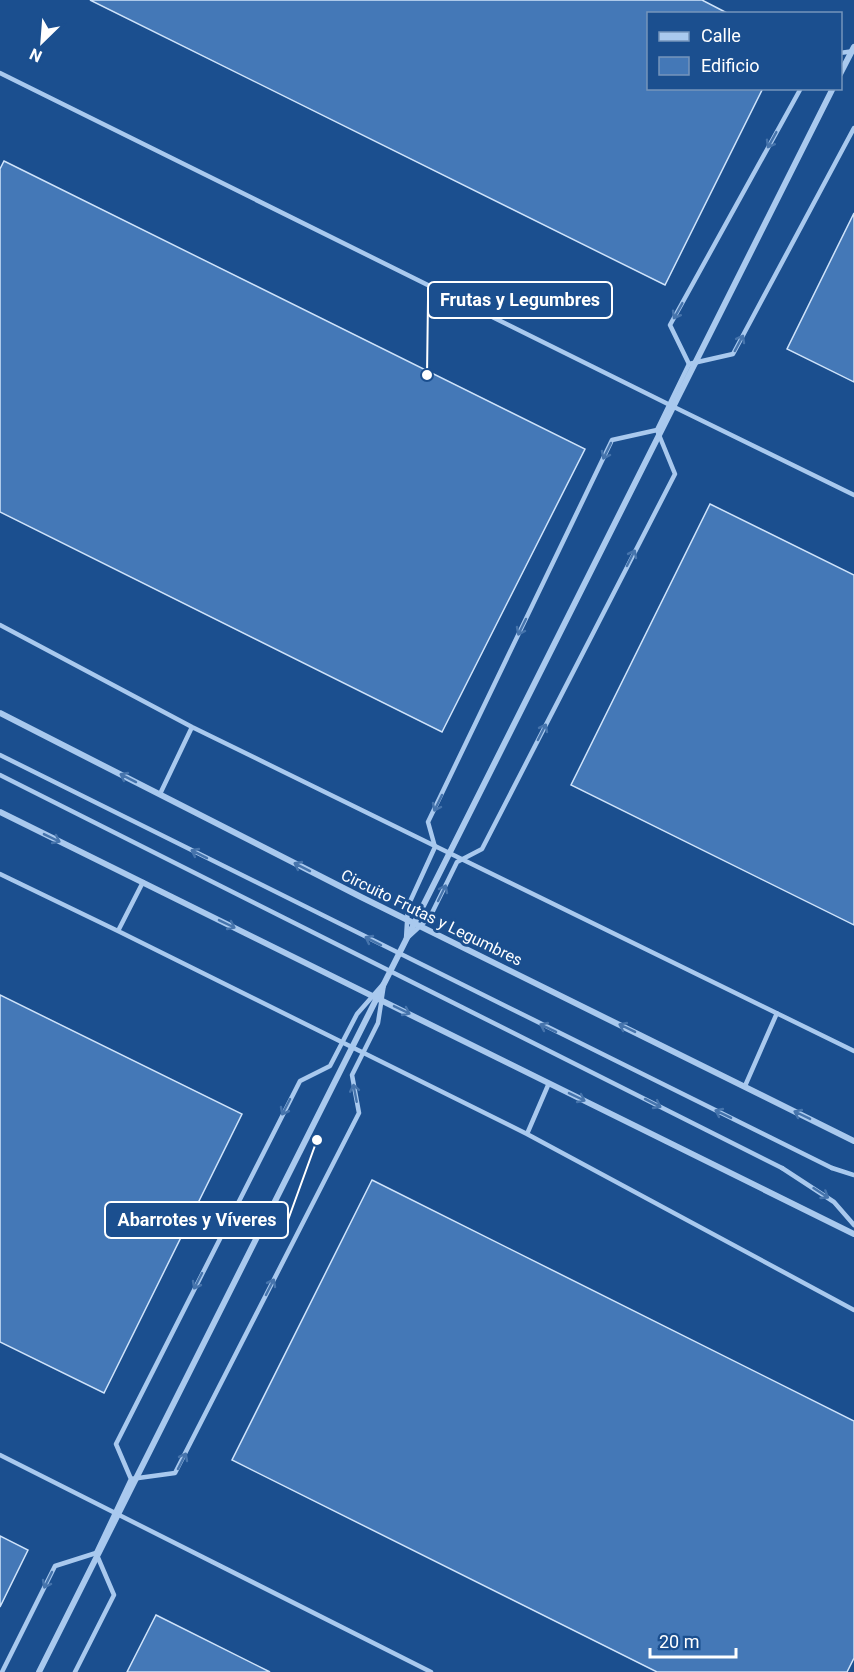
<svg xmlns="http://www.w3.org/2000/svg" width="854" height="1672" font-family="Roboto,sans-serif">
<rect width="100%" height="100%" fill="#1b4f8f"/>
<path fill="#4478b7" stroke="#cfe3fa" stroke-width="1.5" d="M90 0H702L729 14H648V88H763L665 285Z
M4 161 585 449 442 732 0 512V169Z
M854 213V382L787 349Z
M710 504 854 575V925L571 785Z
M0 995 242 1114 104 1393 0 1342Z
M372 1180 854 1421V1658L847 1672H657L232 1460Z
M0 1536 28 1550 0 1607Z
M156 1615 270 1672H127Z"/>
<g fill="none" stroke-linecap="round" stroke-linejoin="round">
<path stroke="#a9c9ee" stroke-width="4.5" d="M0 73 674 407 854 495
M689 364 670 325 801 88
M0 625 192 727 854 1051
M160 794 192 727
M0 874 118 931 527 1134 854 1310
M118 931 143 882
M745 1086 777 1013
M527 1134 549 1083
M782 1168 834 1202 854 1225
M832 1168 854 1175
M0 1455 431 1672
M2 1672 55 1566 96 1553"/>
<path stroke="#a9c9ee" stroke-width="6" d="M840 74 854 47
M0 713 361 897 854 1141
M0 812 854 1234
M39 1672 833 88"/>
<path stroke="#a9c9ee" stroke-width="4.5" d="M840 53 854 51
M0 755 832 1168
M0 775 782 1168
M406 939 430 917 457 862 482 849 675 474 657 430 689 364 733 354 854 128
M406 939 408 906 435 847 428 822 612 440 657 430
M131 1479 175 1473 359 1113 352 1075 378 1023 384 984
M75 1672 114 1595 96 1553 131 1479 116 1444 300 1081 330 1066 357 1014 385 982"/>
</g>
<defs><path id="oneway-shaft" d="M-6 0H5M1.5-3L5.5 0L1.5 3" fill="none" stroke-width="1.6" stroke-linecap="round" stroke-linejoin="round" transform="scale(1.5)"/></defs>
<g stroke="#4674ac">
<use href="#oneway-shaft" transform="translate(772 140) rotate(119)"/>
<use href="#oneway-shaft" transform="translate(678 311) rotate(119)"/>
<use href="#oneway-shaft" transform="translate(739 343) rotate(-62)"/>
<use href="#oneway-shaft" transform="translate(607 451) rotate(116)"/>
<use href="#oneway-shaft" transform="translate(631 558) rotate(-63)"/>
<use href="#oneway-shaft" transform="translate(522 627) rotate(116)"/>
<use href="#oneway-shaft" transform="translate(542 732) rotate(-63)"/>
<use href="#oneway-shaft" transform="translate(128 778) rotate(-153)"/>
<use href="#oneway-shaft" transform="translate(438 803) rotate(116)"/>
<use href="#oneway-shaft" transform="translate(52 838) rotate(26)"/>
<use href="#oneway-shaft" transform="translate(199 854) rotate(-153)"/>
<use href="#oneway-shaft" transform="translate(302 867) rotate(-153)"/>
<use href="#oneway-shaft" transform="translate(442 893) rotate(-64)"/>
<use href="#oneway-shaft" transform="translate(227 924) rotate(26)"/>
<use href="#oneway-shaft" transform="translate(373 941) rotate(-153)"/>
<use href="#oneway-shaft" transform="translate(402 1010) rotate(26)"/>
<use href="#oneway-shaft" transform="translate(548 1028) rotate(-154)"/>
<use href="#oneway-shaft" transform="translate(627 1028) rotate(-154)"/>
<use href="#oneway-shaft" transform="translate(355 1093) rotate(-101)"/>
<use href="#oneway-shaft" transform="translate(577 1097) rotate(26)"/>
<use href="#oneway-shaft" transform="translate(653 1103) rotate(27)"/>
<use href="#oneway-shaft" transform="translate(286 1107) rotate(117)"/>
<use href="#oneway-shaft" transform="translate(723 1114) rotate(-154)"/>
<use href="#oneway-shaft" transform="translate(802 1115) rotate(-154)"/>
<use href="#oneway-shaft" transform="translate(821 1193) rotate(33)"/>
<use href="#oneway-shaft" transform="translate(198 1281) rotate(117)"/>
<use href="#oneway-shaft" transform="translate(270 1287) rotate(-63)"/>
<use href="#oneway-shaft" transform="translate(182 1461) rotate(-63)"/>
<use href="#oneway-shaft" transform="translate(48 1580) rotate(116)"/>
</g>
<g text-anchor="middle" stroke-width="6" stroke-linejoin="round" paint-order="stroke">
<g font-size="16" fill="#fff" stroke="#1b4f8f">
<text transform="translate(432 917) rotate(26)" y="6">Circuito Frutas y Legumbres</text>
</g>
</g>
<path fill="none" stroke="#fff" stroke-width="2" d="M427 375L428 300M317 1140L288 1220"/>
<g fill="#fff" stroke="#1b4f8f" stroke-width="2">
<circle cx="427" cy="375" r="6"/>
<circle cx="317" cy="1140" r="6"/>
</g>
<g fill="#1b4f8f" stroke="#fff" stroke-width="2">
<rect x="428" y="282" width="184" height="36" rx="6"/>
<rect x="105" y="1202" width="183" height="36" rx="6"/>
</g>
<g font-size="18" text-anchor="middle" font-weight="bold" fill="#fff">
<text x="520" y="306">Frutas y Legumbres</text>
<text x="197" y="1226">Abarrotes y Víveres</text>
</g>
<rect x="647" y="12" width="195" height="78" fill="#1b4f8f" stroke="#7695bc" stroke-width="1.5"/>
<rect x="659" y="32" width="30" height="9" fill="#a9c9ee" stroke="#7695bc" stroke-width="1.5"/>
<text x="701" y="42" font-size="18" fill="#ffffff">Calle</text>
<rect x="659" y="57" width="30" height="18" fill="#4478b7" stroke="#7695bc" stroke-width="1.5"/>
<text x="701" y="72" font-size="18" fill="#ffffff">Edificio</text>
<g transform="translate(42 42) rotate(205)" stroke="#1b4f8f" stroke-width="4.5" paint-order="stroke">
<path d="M0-4.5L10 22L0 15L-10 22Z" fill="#ffffff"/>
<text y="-9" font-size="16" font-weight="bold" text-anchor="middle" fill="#ffffff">N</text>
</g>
<path d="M650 1648v9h86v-9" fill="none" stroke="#ffffff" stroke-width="3"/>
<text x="659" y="1648" font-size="18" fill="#ffffff" stroke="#1b4f8f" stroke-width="4.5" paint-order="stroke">20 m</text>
</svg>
